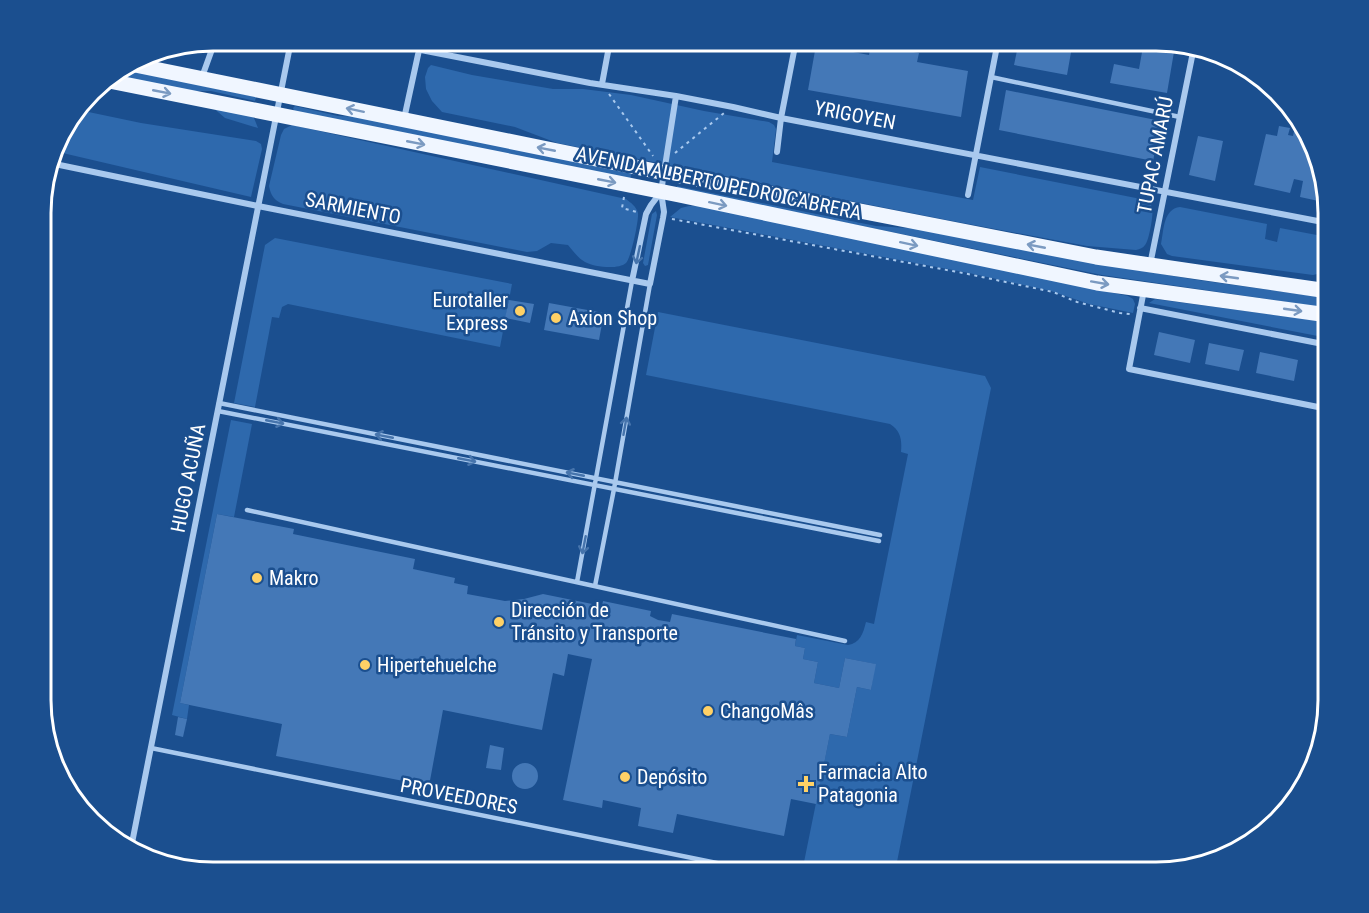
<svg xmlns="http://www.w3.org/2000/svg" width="1369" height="913" font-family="'Roboto Condensed',sans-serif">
<rect width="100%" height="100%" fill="#1b4f8f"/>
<path fill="#2e69ad" d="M431 65 472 75 553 89H583L631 95 704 111 769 122 774 125 776 129 772 162 973 200 980 167 1141 199C1146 200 1150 202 1152 207 1154 213 1149 241 1145 245 1143 248 1140 249 1136 250L1087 246 947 220 557 143 515 127 442 112 432 101 426 89 425 77 428 68Z
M122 69 256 97 255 101 211 91H180L110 77Z
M211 106 249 115 254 118 258 128 225 118Z
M295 106 338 116 366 117 632 171 630 180 294 111 293 108Z
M79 110 141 123 256 141 261 144 262 149 251 197 54 151 58 137Z
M292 125 626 199C631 203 636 206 638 213 639 220 631 258 626 263 618 270 594 267 585 262 578 258 573 251 568 245L551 243 537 251 527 252 283 204C274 200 271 196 269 186L281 135 284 129Z
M677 186 876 226 923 229 1051 255 1191 279 1328 298V308L1102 275 677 188Z
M689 206H700L1128 296 1133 299 1135 304 1133 313 1089 304 1051 291 969 273 670 217 681 208Z
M1180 207 1267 224 1265 239 1277 242 1280 228 1322 236 1327 239 1328 242 1326 272 1313 275 1172 256 1167 254 1161 244C1164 230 1163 209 1180 207Z
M656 211 657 215 648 265 645 266 643 263 652 214Z
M275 238 512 284 500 347 288 304 282 307 279 318 272 317 255 407 234 403 265 245Z
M1155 299 1328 322V338L1149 303Z
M658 312 985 376 991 388 895 872H802L830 734 847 737 857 687 871 690 875 664 845 658 839 688 814 683 818 662 803 659 805 648 795 646 797 635 848 645C860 643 863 634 866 622L874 624 908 454 901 452C902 440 901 431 890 424L646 375Z
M231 420 252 424 234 517 217 514 180 703 189 705 187 719 172 715Z"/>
<path fill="#4478b7" d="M1019 41H1073L1067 75 1014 65Z
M1144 41 1175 46 1167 93 1110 83 1114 64 1139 69Z
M871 44 919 53 917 62 968 71 961 117 808 90 816 45 869 55Z
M1006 90 1161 121 1153 161 999 130Z
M1279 126 1290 128 1288 135 1293 136 1295 127 1306 130 1310 143 1307 156 1315 157 1328 203 1300 197 1303 181 1294 179 1290 193 1254 185 1266 134 1277 136Z
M1198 136 1223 141 1215 181 1189 175Z
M509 300 534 304 530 323 505 318Z
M549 303 604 313 599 340 544 330Z
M1159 332 1195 340 1190 363 1154 355Z
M1209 343 1244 350 1239 371 1205 364Z
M1260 352 1298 360 1294 381 1256 373Z
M217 514 294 529 293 534 415 559 413 569 455 578 454 583 468 586 467 594 505 601 524 599 543 594 602 606 603 601 651 611 650 616 658 620 670 622 672 614 796 639 795 646 805 648 803 659 818 662 814 683 839 688 845 658 876 664 871 690 857 687 847 737 830 734 816 804 791 799 784 836 677 814 673 833 638 826 641 808 603 800 602 808 563 800 592 659 568 654 564 676 553 673 542 730 443 710 429 786 276 756 282 724 180 703Z
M178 717 187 719 183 737 175 735Z
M490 745 504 748 501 770 486 768Z
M512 776a13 13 0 1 1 26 0a13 13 0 1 1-26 0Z"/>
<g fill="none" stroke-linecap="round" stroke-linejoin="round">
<path stroke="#a9c9ee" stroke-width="2" stroke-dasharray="3 4.5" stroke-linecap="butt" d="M609 94 653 156
M675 153 724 113
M624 197 622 208 637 212
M672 219 963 273 1053 292 1077 302 1120 313 1130 314"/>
<path stroke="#a9c9ee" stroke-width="4.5" d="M991 77 1180 117
M219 403 880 535
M218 411 879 541
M247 510 845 641
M577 582 632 281
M595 586 614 489 650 284
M151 748 761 872"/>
<path stroke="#a9c9ee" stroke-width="6" d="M375 41 590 83 676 96 733 107 781 118 1328 223
M188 45 211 50
M202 77 215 41
M602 84 610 41
M404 119 421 41
M777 152 781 118 796 41
M50 163 258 206 650 284 663 218 664 212 661 192 676 96
M968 195 998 41
M1150 265 1193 52
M632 281 646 214 651 205 661 192
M1144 290 1129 369 1328 409
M1140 308 1328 345
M131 848 291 41"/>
<path stroke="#f0f6ff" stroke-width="15" d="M130 64 665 173 1096 257 1328 291
M104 80 679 195 1097 283 1328 315"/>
</g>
<defs><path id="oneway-shaft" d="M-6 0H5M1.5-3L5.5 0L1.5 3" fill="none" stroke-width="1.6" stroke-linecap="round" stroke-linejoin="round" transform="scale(1.5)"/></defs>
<g stroke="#7b9ac1">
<use href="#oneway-shaft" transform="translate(162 92) rotate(11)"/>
<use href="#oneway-shaft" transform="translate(355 110) rotate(-168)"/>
<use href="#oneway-shaft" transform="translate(416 143) rotate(11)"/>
<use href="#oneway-shaft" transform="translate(546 149) rotate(-169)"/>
<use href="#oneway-shaft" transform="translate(607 181) rotate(11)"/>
<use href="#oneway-shaft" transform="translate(718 204) rotate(12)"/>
<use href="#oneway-shaft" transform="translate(909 244) rotate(12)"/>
<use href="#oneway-shaft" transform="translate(1036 246) rotate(-169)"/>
<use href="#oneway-shaft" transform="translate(1229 277) rotate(-172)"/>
<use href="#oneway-shaft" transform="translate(1100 283) rotate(10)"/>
<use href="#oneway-shaft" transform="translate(1293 310) rotate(8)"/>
</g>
<g stroke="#4674ac">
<use href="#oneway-shaft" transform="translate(638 255) rotate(102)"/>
<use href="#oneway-shaft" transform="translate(275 422) rotate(11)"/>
<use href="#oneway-shaft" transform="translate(625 426) rotate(-80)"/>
<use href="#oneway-shaft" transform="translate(384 436) rotate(-169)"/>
<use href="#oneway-shaft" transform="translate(467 460) rotate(11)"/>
<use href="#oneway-shaft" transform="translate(575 474) rotate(-169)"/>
<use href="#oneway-shaft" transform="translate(584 545) rotate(101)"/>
</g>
<g fill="#ffd166" stroke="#1b4f8f" stroke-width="2">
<circle cx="520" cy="311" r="6"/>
<circle cx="556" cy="318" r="6"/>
<circle cx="257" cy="578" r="6"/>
<circle cx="499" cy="622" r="6"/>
<circle cx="365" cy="665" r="6"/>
<circle cx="708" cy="711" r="6"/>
<circle cx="625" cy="777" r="6"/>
<path d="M803 775h6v6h6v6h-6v6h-6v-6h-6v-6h6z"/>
</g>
<g text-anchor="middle" stroke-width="5" stroke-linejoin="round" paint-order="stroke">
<g font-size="20" fill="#fff" stroke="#1b4f8f">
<text transform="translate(855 115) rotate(11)" y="7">YRIGOYEN</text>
<text transform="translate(1155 155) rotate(-79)" y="7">TUPAC AMARÚ</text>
<text transform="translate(719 183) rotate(12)" y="7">AVENIDA ALBERTO PEDRO CABRERA</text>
<text transform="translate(353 208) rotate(11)" y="7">SARMIENTO</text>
<text transform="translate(188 478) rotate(-79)" y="7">HUGO ACUÑA</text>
<text transform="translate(459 796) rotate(11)" y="7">PROVEEDORES</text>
</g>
<g font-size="20" fill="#fff" stroke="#1b4f8f" text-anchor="start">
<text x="508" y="307" text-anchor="end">Eurotaller<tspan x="508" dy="23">Express</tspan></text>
<text x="568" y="325">Axion Shop</text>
<text x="269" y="585">Makro</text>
<text x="511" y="617">Dirección de<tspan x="511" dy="23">Tránsito y Transporte</tspan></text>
<text x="377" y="672">Hipertehuelche</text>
<text x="720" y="718">ChangoMâs</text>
<text x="818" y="779">Farmacia Alto<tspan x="818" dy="23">Patagonia</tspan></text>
<text x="637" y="784">Depósito</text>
</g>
</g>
<path d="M0 0H1369V913H0ZM213 51H1156A162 162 0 0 1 1318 213V700A162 162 0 0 1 1156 862H213A162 162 0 0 1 51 700V213A162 162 0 0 1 213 51Z" fill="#1b4f8f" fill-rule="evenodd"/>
<path fill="none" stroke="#fff" stroke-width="3" d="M213 51H1156A162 162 0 0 1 1318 213V700A162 162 0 0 1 1156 862H213A162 162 0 0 1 51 700V213A162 162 0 0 1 213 51Z"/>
</svg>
